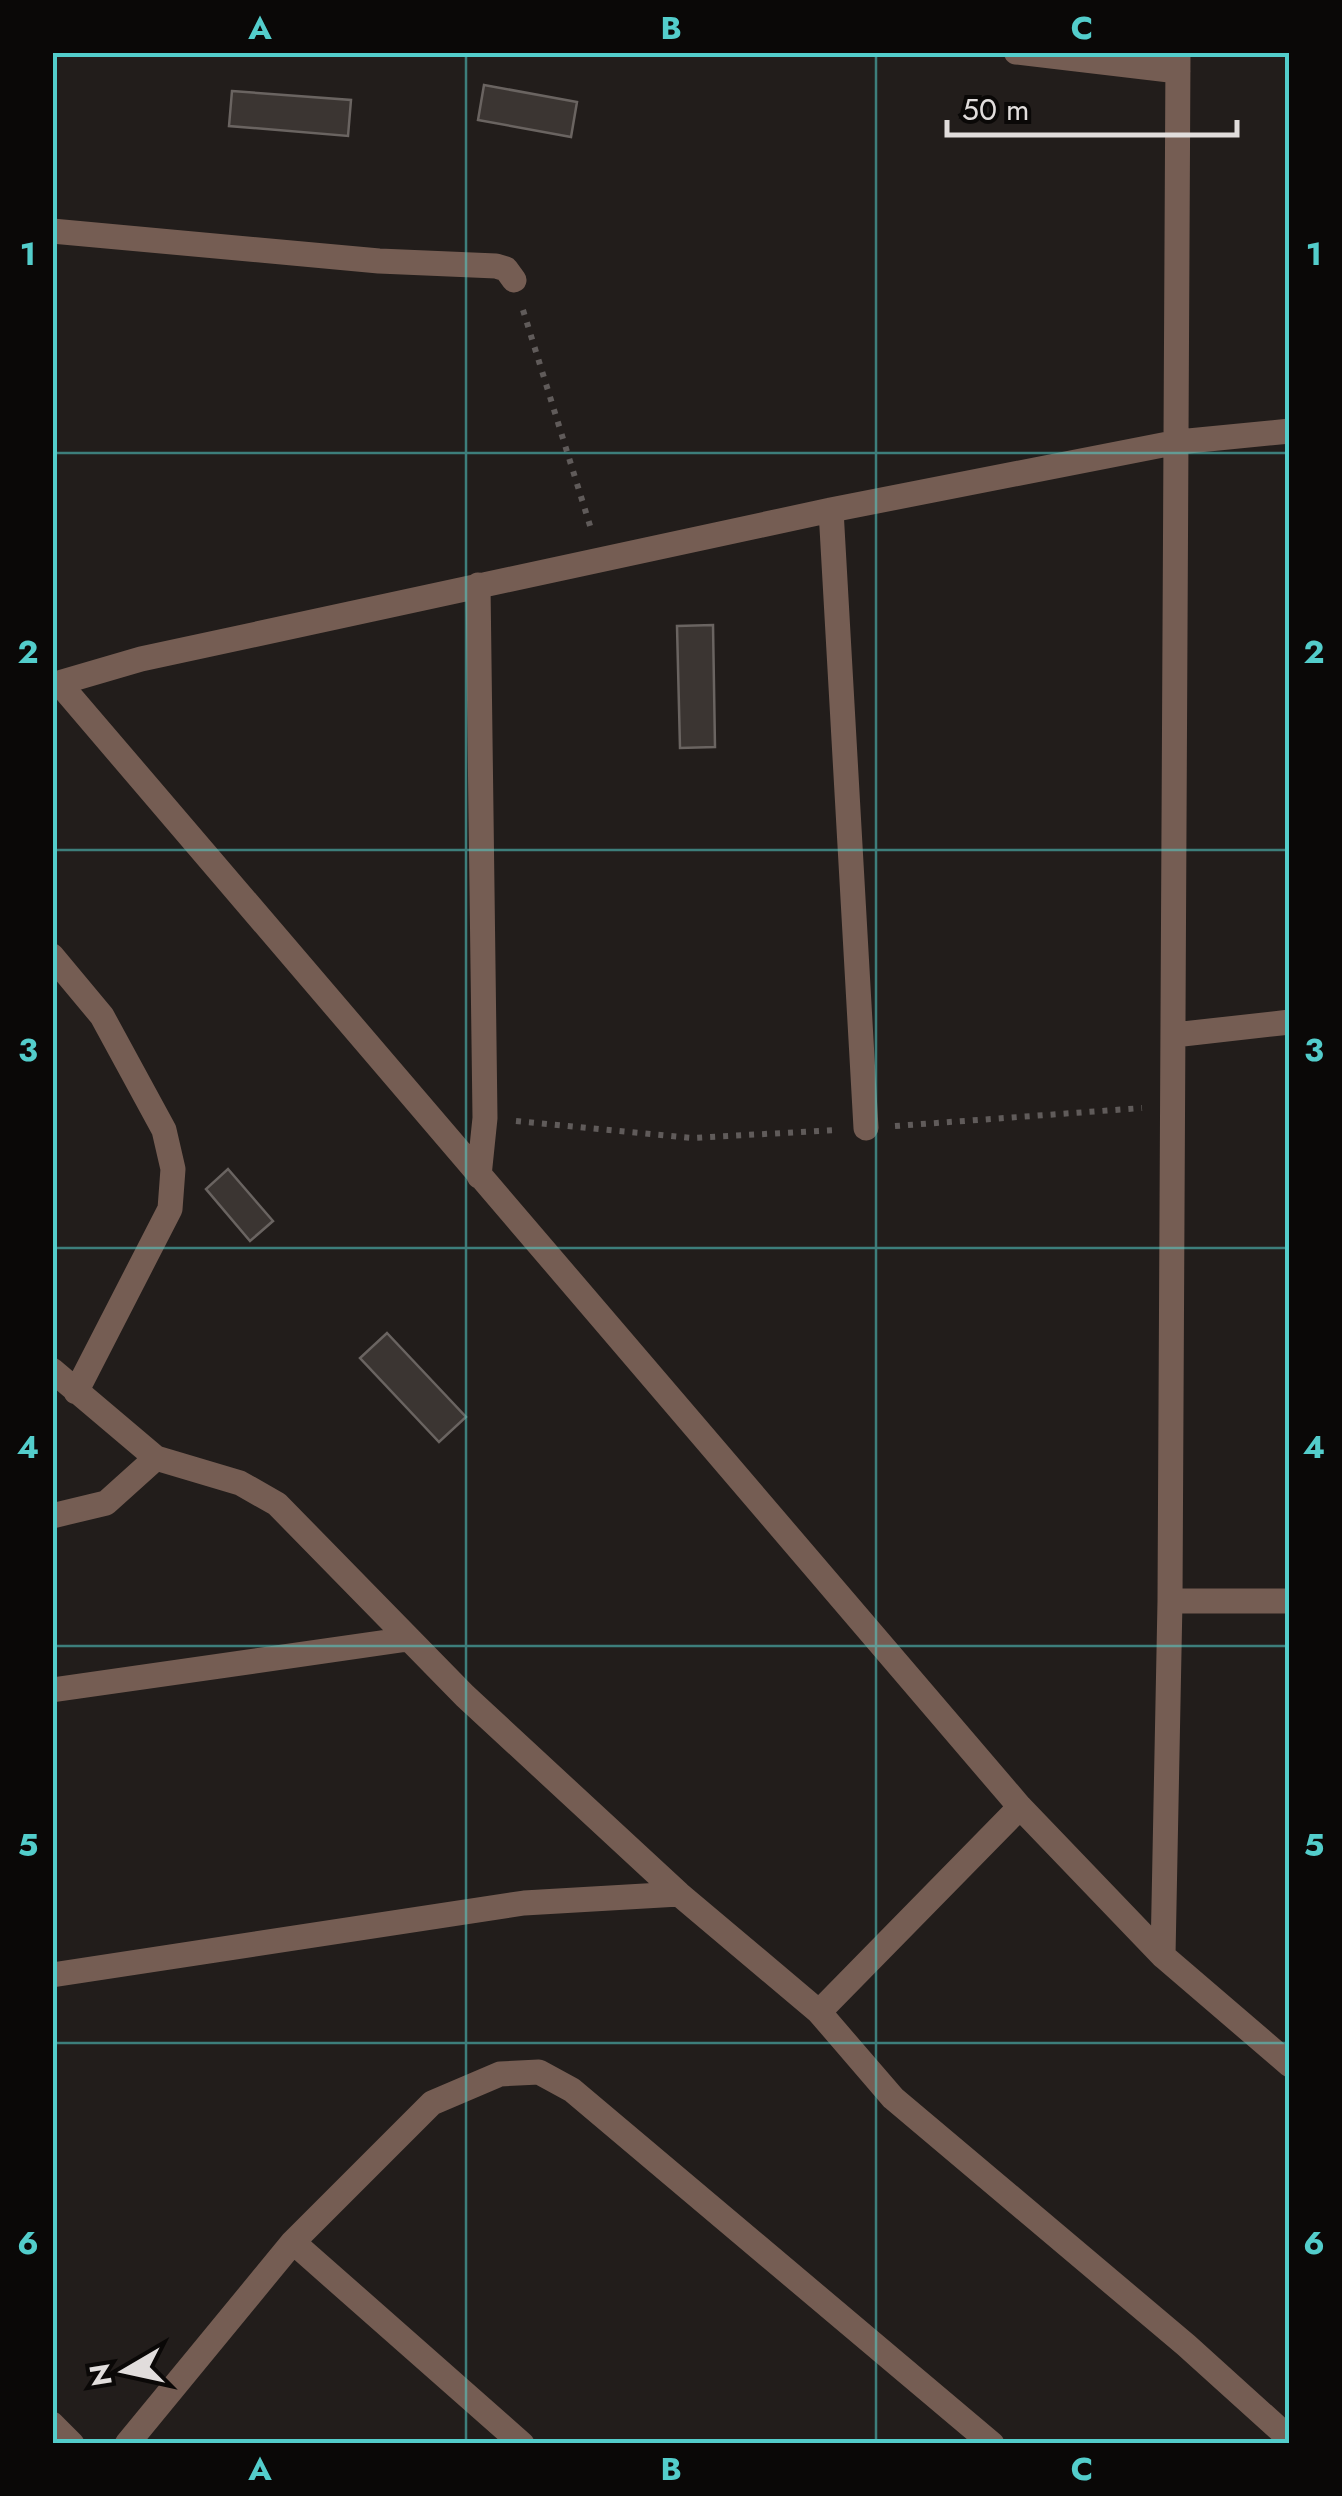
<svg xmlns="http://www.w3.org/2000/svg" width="1342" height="2496" font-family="Jost,sans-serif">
<rect width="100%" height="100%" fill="#221d1b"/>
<path fill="#3b3532" stroke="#6a6461" stroke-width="2.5" d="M484 85 577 102 571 137 478 120Z
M232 91 351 100 348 136 229 126Z
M713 625 715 747 680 748 677 626Z
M228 1169 273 1221 250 1241 206 1189Z
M387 1333 466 1417 439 1442 360 1358Z"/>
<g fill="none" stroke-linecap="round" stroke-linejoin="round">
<path stroke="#605b5a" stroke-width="6" stroke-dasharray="5 8" stroke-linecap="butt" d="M523 310 592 532
M516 1121 691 1138 838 1130
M895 1126 1142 1108"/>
<path stroke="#755d53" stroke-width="25" d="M1016 52 1178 71
M52 231 379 261 496 266 506 269 514 280
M831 510 866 1128
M478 585 485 1118 479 1176
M59 683 1020 1807 1163 1956 1290 2065
M52 685 141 659 831 510 1178 442 1290 431
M52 956 102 1016 164 1130 173 1169 170 1209 76 1392
M1174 1035 1290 1022
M52 1370 156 1458 240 1483 277 1504 465 1696 679 1894 819 2012 893 2098 1186 2345 1290 2439
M52 1516 106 1503 156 1458
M1170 1601H1290
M52 1690 408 1639
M1163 1956 1170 1601 1178 52
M52 1975 524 1903 679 1894
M819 2012 1020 1807
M293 2242 522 2444
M52 2424 72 2444
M127 2444 293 2242 432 2103 500 2074 539 2072 572 2090 992 2444"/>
</g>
<path fill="none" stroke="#53cdcb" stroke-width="2.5" stroke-opacity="0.55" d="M466 52V2444M876 52V2444M52 453H1290M52 850H1290M52 1248H1290M52 1646H1290M52 2043H1290"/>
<rect width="1342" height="2496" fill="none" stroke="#0a0807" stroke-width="110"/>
<g transform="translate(125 2371) rotate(261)" stroke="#0a0807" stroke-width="8" paint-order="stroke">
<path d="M0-8L18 38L0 25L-18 38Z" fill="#e1dddc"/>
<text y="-15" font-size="28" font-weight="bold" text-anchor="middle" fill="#e1dddc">N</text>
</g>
<path d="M947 120v15h290v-15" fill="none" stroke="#e1dddc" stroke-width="5"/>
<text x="962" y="120" font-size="30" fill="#e1dddc" stroke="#0a0807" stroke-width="8" paint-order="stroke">50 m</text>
<rect x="55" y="55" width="1232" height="2386" fill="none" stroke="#53cdcb" stroke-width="4"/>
<g font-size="32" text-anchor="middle" font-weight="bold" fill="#53cdcb">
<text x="260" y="39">A</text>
<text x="671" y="39">B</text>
<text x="1082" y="39">C</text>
<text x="28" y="265">1</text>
<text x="1314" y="265">1</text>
<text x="28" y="663">2</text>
<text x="1314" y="663">2</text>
<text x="28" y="1061">3</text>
<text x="1314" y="1061">3</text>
<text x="28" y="1458">4</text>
<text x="1314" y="1458">4</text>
<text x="28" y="1856">5</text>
<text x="1314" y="1856">5</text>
<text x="28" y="2254">6</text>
<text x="1314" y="2254">6</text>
<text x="260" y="2480">A</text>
<text x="671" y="2480">B</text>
<text x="1082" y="2480">C</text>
</g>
</svg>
